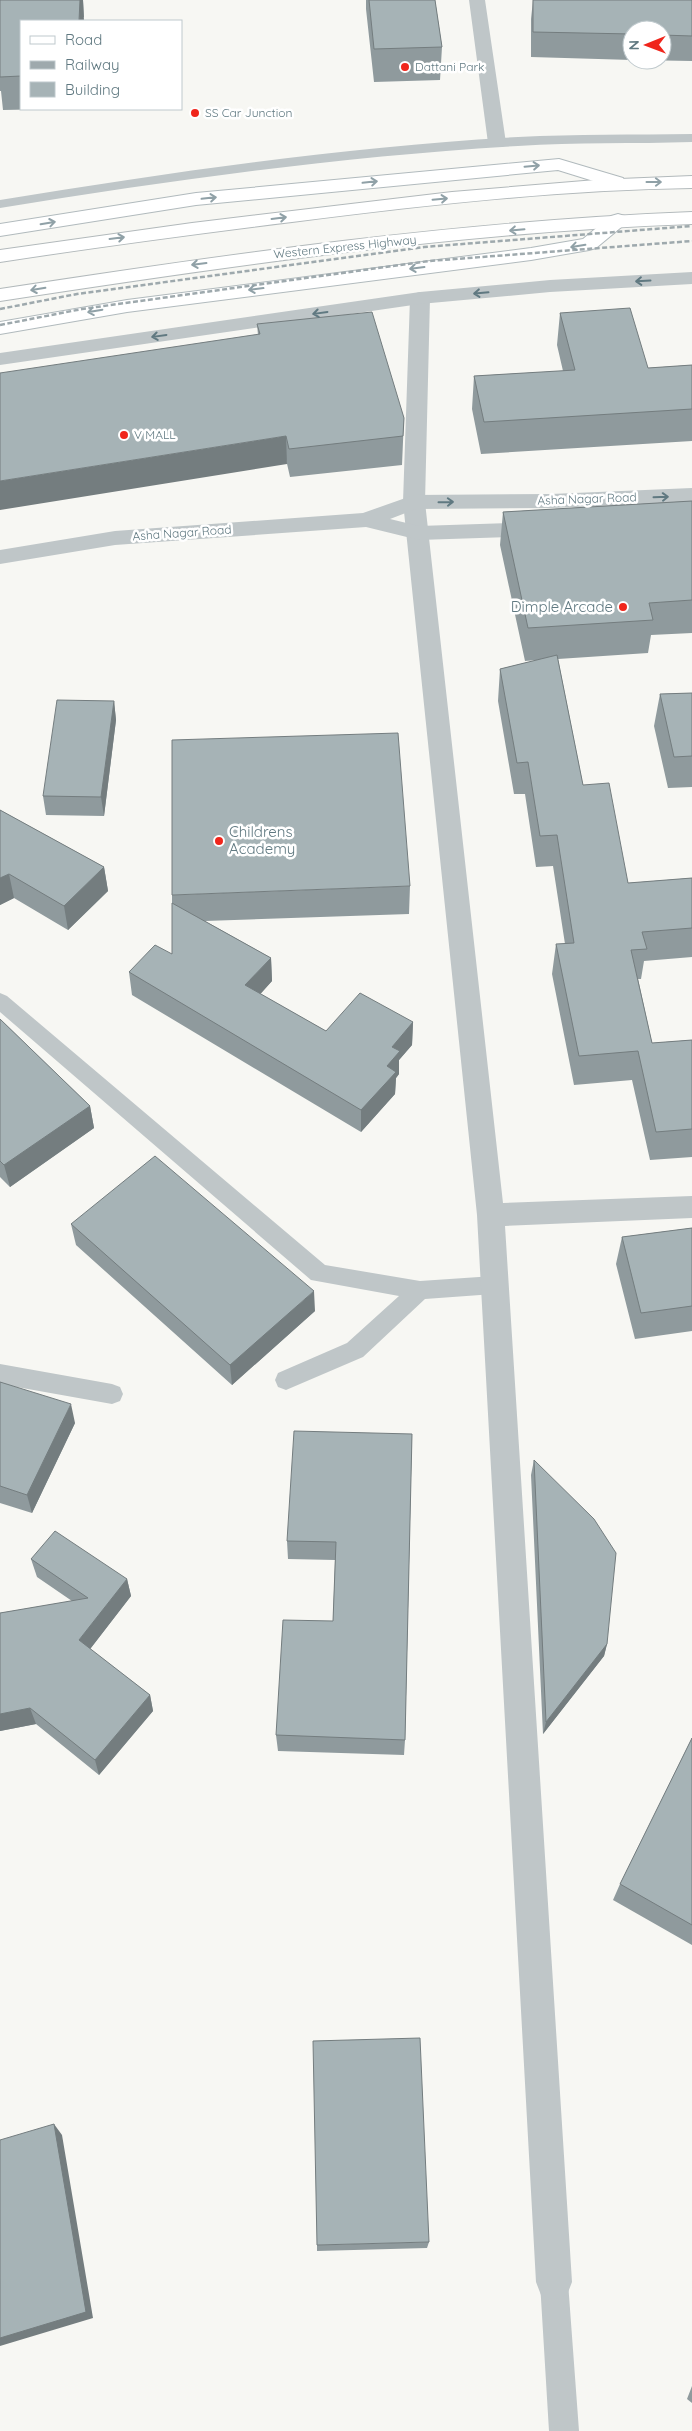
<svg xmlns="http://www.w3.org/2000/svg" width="692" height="2431" font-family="Quicksand,sans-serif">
<rect width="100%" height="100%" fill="#f7f7f3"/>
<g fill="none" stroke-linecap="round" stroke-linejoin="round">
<defs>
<path id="secondary" d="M559 159 623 178 625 182 623 186 616 188 558 170 196 205 0 236V224L196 193Z
M618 214 625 216 627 220 625 224 596 248 589 250 531 260 127 312 0 334V322L127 300 531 248 583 239 611 216Z"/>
<path id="trunk" d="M692 176V188C558 190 425 205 292 222 195 234 97 247 0 262V250L192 223 452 192 596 180Z
M692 212V224C460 232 229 266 0 301V289C229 254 460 221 692 212Z"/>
</defs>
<use href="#secondary" stroke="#b1babd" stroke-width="2"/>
<use href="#trunk" stroke="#b2b9bb" stroke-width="2"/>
<path fill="#bfc6c8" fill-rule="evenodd" d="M692 134V142C634 144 576 142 518 146 345 156 171 180 0 208V200C171 172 345 147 518 137 576 134 634 135 692 134Z
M0 993 7 996 325 1265 420 1281 494 1276 502 1278 505 1285 502 1292 494 1294 425 1299 363 1357 286 1390 278 1387 275 1380 278 1373 347 1343 399 1296 311 1280 0 1012Z
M0 1364 112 1384 120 1387 123 1394 120 1401 112 1404 0 1384Z
M554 2268 564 2272 568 2282 579 2431H549L540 2282 544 2272Z"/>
<path fill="#bfc6c8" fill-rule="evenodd" d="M469 0H485L506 143 503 147H491L488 143Z
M420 292 427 294 430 298 425 502 503 1203 692 1196V1218L505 1226 572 2282 567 2295 554 2300 541 2295 536 2282 477 1215 403 502 410 298 413 294Z"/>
<path fill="#bfc6c8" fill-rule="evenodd" d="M692 272V284L550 292 420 304 0 365V353L420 292 550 280Z
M692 488V502L551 508 416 509 390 519 419 526 538 522 546 524 549 529 546 534 538 536 419 540 366 527 115 545 0 564V550L115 531 363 513 414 495 551 494Z"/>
<use href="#secondary" fill="#fff" fill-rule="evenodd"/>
<use href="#trunk" fill="#fff" fill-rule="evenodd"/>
<path stroke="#9ea9ad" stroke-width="2.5" stroke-dasharray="5 2.5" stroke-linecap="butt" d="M0 309 77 294 424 247 692 226
M0 325 82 309 429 261 692 241"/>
</g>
<path fill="#8f9a9d" d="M0 0H83L84 17 21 21V109H55L3 110 1 91H0Z
M366 0H435L442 47 440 80 374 82 366 9Z
M533 0H692V61L637 60H662V30H632V60L531 57V19Z
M560 313 648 368 692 365V441L481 454 472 409 474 376 563 371 557 345Z
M257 324 404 418 402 465 290 477 258 335Z
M692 501V633L651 635 648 653 558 659 583 785 628 883 692 878V957L644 961 641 979H638L652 1043 692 1040V1157L650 1160 632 1080 574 1085 552 974 556 944H565L553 866 536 867 525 794H514L498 701 500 669 537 660 525 661 500 545 503 512Z
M692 693V787L668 788 654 726 660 694Z
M114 701 116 720 104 816 46 815 43 796Z
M0 810 104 867 108 891 68 930 14 898 0 905Z
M410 886 409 914 205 921 271 958 272 981 260 994 326 1031 413 1022 412 1045 399 1060V1074L396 1078 395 1094 361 1132 132 995 129 972 172 954V895Z
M0 1019 90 1106 94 1128 10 1187 0 1177Z
M71 1224 315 1311 232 1385 76 1245Z
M692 1228V1331L635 1339 616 1264 622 1237Z
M0 1382 75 1423 32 1513 0 1503Z
M412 1434 405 1740 404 1755 278 1751 276 1735 333 1621 335 1560 288 1559 287 1541Z
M534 1460 607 1644 604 1656 543 1734 531 1475Z
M31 1559 127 1579 131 1596 90 1649 150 1695 153 1711 99 1775 36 1724 0 1731V1613L72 1601 37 1577Z
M692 1738V1945L613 1900 620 1884Z
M429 2242 427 2248 317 2251V2245Z
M692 2386V2403L687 2399Z"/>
<path fill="#747d7f" d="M80 0H83L84 21H79Z
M286 436 287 464 0 510V481Z
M114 701 116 720 104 816 101 797Z
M104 867 108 891 68 930 64 906Z
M9 874 14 898 0 905V878Z
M271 958 272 981 247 1009 245 985Z
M413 1022 412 1045 399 1060V1074L396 1078 395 1094 361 1132V1110L387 1066 392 1047Z
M90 1106 94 1128 10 1187 4 1165Z
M314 1291 315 1311 232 1385 230 1365Z
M71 1404 75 1423 32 1513 27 1495Z
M127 1579 131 1596 84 1657 79 1640Z
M607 1644 604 1656 543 1734 546 1722Z
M150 1695 153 1711 99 1775 95 1760Z
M30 1708 36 1724 0 1731V1714Z
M54 2124 62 2135 93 2318 0 2346V2338Z"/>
<path fill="#a6b3b6" stroke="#747d7f" d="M0 0H80L79 21H21V76L0 77Z
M369 0H435L442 47 374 49Z
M533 0H692V36L662 35V30H632V34L533 32Z
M630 308 648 368 692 365V409L484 422 474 376 575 370 560 313Z
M372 312 404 418 403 436 289 449 286 436 0 481V373L260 334 257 324Z
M692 501V600L649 603 653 620 528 628 503 512Z
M557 655 583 785 609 783 628 883 692 878V928L642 932 647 949 631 950 652 1043 692 1040V1129L656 1132 638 1051 579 1056 556 944 574 943 557 835 540 836 528 762 517 763 500 669Z
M692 693V756L674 757 660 694Z
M57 700 114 701 101 797 43 796Z
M398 733 410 886 172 895V740Z
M0 810 104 867 64 906 9 874 0 878Z
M172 903 271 958 245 985 326 1031 360 993 413 1022 392 1047 400 1051 387 1066 396 1072 361 1110 129 972 155 945 172 954Z
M0 1019 90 1106 4 1165 0 1161Z
M155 1156 314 1291 230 1365 71 1224Z
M692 1228V1306L641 1313 622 1237Z
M0 1382 71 1404 27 1495 0 1486Z
M294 1431 412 1434 405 1740 276 1735 283 1620 333 1621 336 1542 287 1541Z
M534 1460 594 1519 616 1553 607 1644 546 1722Z
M55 1531 127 1579 79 1640 150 1695 95 1760 30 1708 0 1714V1613L88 1598 31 1559Z
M692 1738V1925L620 1884Z
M420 2038 429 2242 317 2245 313 2041Z
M54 2124 86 2312 0 2338V2140Z"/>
<defs><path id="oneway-shaft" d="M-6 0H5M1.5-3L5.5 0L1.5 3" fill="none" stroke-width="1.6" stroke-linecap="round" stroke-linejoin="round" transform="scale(1.25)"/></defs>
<g stroke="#90a1a7">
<use href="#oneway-shaft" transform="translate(532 166) rotate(-5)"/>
<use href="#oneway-shaft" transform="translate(370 182) rotate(-6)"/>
<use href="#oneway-shaft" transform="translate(654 182)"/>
<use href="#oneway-shaft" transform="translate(209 198) rotate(-6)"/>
<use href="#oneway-shaft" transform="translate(440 199) rotate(-5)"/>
<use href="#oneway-shaft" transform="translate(279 218) rotate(-7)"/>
<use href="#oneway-shaft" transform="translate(48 223) rotate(-9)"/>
<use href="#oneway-shaft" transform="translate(517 230) rotate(175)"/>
<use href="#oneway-shaft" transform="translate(117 238) rotate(-7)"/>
<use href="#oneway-shaft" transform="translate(578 246) rotate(171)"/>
<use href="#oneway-shaft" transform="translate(199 264) rotate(173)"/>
<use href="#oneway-shaft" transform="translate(417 268) rotate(173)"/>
<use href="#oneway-shaft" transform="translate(38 289) rotate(171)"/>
<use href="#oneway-shaft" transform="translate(256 289) rotate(173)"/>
<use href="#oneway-shaft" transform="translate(95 311) rotate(170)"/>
</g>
<g stroke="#607981">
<use href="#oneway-shaft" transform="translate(643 281) rotate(177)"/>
<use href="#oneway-shaft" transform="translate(481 293) rotate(175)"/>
<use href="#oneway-shaft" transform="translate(320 313) rotate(172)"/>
<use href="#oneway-shaft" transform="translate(159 336) rotate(172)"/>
<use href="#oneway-shaft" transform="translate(661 497) rotate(-2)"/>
<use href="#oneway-shaft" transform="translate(446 502) rotate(-1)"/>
</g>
<g fill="#f0251b" stroke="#fff" stroke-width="2">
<circle cx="405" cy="67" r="5"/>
<circle cx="195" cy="113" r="5"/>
<circle cx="124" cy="435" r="5"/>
<circle cx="623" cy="607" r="5"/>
<circle cx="219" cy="841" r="5"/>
</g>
<g text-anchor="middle" stroke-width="5" stroke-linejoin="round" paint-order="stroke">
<g font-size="12" fill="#607981" stroke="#fff" text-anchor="start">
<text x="415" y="71">Dattani Park</text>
<text x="205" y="117">SS Car Junction</text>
<text x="134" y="439">V MALL</text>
</g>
<g font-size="12" fill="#607981" stroke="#fff">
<text transform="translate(345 247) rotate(-6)" y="4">Western Express Highway</text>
<text transform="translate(587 499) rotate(-2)" y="4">Asha Nagar Road</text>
<text transform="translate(182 533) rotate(-4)" y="4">Asha Nagar Road</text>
</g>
<g font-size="15" fill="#607981" stroke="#fff" text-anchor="end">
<text x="613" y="612">Dimple Arcade</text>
<text x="229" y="837" text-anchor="start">Childrens<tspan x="229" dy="17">Academy</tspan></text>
</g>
</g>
<rect x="20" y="20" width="162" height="90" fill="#ffffff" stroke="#bfc9cd"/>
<rect x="30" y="36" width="25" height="8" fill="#ffffff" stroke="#bfc9cd"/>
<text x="65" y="45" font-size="15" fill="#607981">Road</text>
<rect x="30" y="61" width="25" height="8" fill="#9ea9ad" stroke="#bfc9cd"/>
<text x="65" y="70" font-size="15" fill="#607981">Railway</text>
<rect x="30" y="82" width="25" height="15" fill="#a6b3b6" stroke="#bfc9cd"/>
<text x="65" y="95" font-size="15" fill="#607981">Building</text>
<g transform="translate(647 45) rotate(269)"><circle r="24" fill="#ffffff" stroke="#bfc9cd"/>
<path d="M0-4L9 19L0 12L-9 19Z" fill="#f0251b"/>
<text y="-8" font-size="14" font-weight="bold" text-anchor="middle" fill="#607981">N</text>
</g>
</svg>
